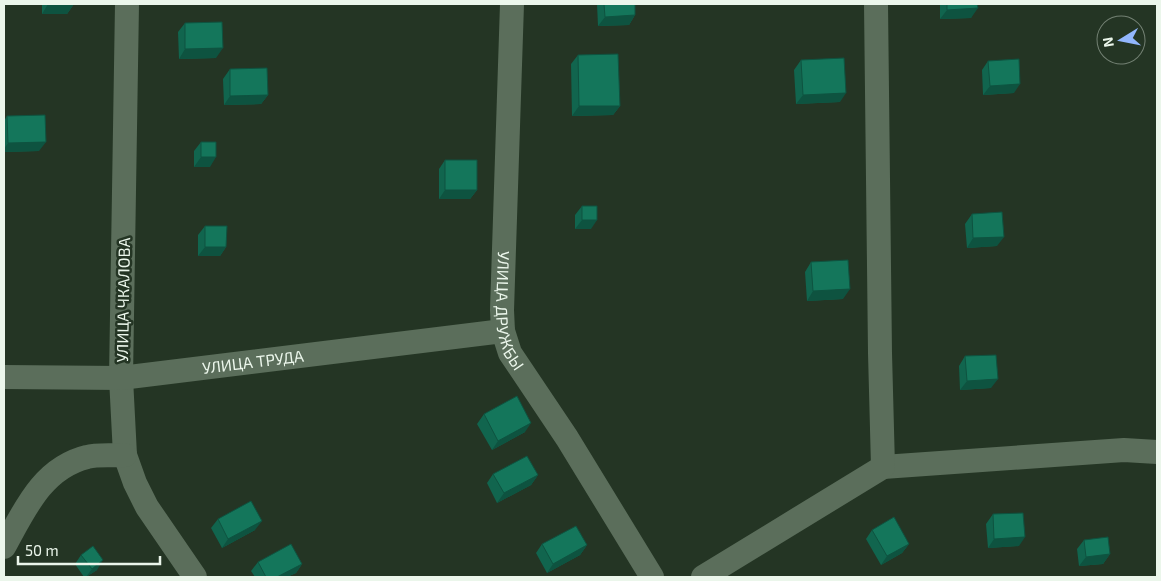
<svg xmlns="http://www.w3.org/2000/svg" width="1161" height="581" font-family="'Exo 2',sans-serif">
<rect width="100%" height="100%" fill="#243524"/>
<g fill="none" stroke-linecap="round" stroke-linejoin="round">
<g stroke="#5b6e5b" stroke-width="24">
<path d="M127 4 121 378 125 455 135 483 147 507 195 577"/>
<path id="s1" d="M512 4 502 310 503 331 510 353 567 438 652 577"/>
<path id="s2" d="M4 377 121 378 503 331"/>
<path d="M883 467 1124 450 1157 452"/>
<path d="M4 547C24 511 42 468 87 457 98 454 113 456 125 455"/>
<path d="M703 577 883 467 880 353 876 4"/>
</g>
</g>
<path fill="#11654e" d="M42 4H74L67 14H42Z
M597 4H635V15L629 25 598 26Z
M940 4H977L971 18 940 19Z
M185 23 216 58 179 59 178 32Z
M578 55 620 106 613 115 572 116 571 64Z
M801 60 840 102 796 104 794 70Z
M988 61 1014 93 983 95 982 70Z
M230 69 268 95 261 104 224 105 223 79Z
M7 116 39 151 4 152V121Z
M201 142 210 167H194V151Z
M445 160 477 190 470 199H439V169Z
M582 206 591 229H575V215Z
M972 214 997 246 967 248 965 224Z
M205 226 226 247 220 256H198V235Z
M811 262 843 299 807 301 805 272Z
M965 356 991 388 960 390 959 366Z
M484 414 525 432 492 450 477 424Z
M493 474 538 475 531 485 497 503 487 483Z
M993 514 1019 546 988 548 986 524Z
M218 519 255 530 222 548 211 528Z
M872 530 909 544 902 553 881 565 866 539Z
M1084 540 1110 554 1103 564 1079 566 1077 549Z
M542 544 587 545 580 555 547 573 536 553Z
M81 555 97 570 86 577H84L75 564Z
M258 562 302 564 296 573 287 577H255L251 571Z"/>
<path fill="#0e5340" d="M48 4H74L67 14H42Z
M978 8 971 18 940 19 947 10Z
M635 15 629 25 598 26 605 17Z
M223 48 216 58 179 59 185 49Z
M1020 84 1014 93 983 95 990 86Z
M846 93 840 102 796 104 803 95Z
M268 95 261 104 224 105 230 96Z
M579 106H620L613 115 572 116Z
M46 142 39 151 4 152V149L8 143Z
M201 157H216L210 167H194Z
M445 190H477L470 199H439Z
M582 220H597L591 229H575Z
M1004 237 997 246 967 248 973 238Z
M205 247H226L220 256H198Z
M850 289 843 299 807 301 813 291Z
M998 379 991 388 960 390 967 381Z
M531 423 525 432 492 450 498 441Z
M538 475 531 485 497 503 504 493Z
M262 521 255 530 222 548 228 539Z
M1025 537 1019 546 988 548 994 539Z
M909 544 902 553 881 565 887 556Z
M587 545 580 555 547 573 553 564Z
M1110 554 1103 564 1079 566 1086 557Z
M103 560 97 570 86 577 92 569Z
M302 564 296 573 287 577H277Z"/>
<path fill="#14765b" stroke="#0e5340" d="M604 4H635V15L605 17Z
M947 4H977L978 8 947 10Z
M222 22 223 48 185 49V23Z
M618 54 620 106H579L578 55Z
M844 58 846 93 803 95 801 60Z
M1019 59 1020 84 990 86 988 61Z
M267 68 268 95 230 96V69Z
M45 115 46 142 8 143 7 116Z
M201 142H216V157H201Z
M445 160H477V190H445Z
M582 206H597V220H582Z
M1002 212 1004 237 973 238 972 214Z
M205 226H227L226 247H205Z
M848 260 850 289 813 291 811 262Z
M996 355 998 379 967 381 965 356Z
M517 396 531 423 498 441 484 414Z
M527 456 538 475 504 493 493 474Z
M251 501 262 521 228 539 218 519Z
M1023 513 1025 537 994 539 993 514Z
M894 517 909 544 887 556 872 530Z
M576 526 587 545 553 564 542 544Z
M1108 537 1110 554 1086 557 1084 540Z
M291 544 302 564 277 577H266L258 562Z
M93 546 103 560 92 569 81 555Z"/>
<g text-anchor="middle" stroke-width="5" stroke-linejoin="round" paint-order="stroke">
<g font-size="16" fill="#ebf6eb" stroke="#243524">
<text transform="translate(123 300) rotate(-89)" y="6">УЛИЦА ЧКАЛОВА</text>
<text dy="6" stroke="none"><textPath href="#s1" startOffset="308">УЛИЦА ДРУЖБЫ</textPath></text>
<text dy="6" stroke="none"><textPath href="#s2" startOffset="250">УЛИЦА ТРУДА</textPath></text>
</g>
</g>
<rect width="1161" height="581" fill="none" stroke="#ebf6eb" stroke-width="10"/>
<g transform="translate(1121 40) rotate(260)"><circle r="24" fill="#243524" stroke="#748274"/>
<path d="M0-4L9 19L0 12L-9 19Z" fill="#92b7fd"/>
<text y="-8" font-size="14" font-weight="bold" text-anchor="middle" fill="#ebf6eb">N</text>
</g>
<path d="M18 556v8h142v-8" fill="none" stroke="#ebf6eb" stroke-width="2.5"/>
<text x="25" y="556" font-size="15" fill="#ebf6eb" stroke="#243524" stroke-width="4" paint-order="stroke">50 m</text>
</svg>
